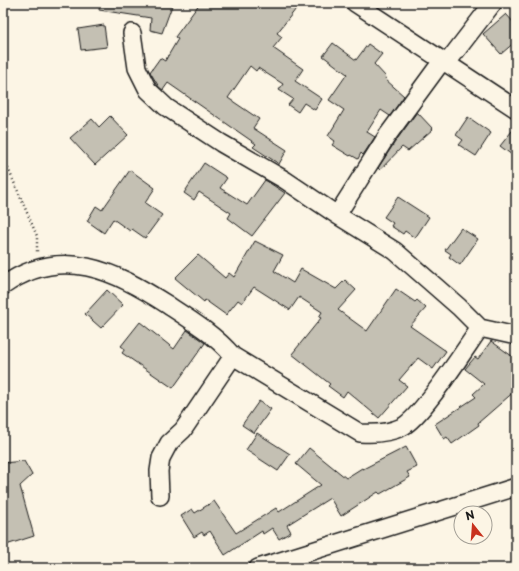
<svg xmlns="http://www.w3.org/2000/svg" width="519" height="571" font-family="'Playpen Sans',sans-serif">
<rect width="100%" height="100%" fill="#fcf5e5"/>
<filter id="ink" filterUnits="userSpaceOnUse"><feTurbulence type="fractalNoise" baseFrequency=".025" numOctaves="2"/><feDisplacementMap in="SourceGraphic" scale="8" xChannelSelector="R" yChannelSelector="G"/><feConvolveMatrix kernelMatrix="1 2 1 2 8 2 1 2 1" color-interpolation-filters="sRGB"/></filter>
<g filter="url(#ink)">
<path fill="#c4c0b3" stroke="#1c1c1c" d="M100 3H173L162 33 150 30 151 18 99 10Z
M200 3H289L296 9 277 33 282 37 273 48 303 69 295 81 322 99 315 110 304 103 298 112 288 105 293 99 279 90 283 84 258 68 256 71 250 66 228 98 259 119 253 128 287 150 279 164 253 147 256 144 168 83 163 90 159 87 150 72 160 58 165 61 178 39 175 37Z
M506 14 516 25V41L501 54 483 34Z
M104 25 107 47 81 50 78 29Z
M333 43 356 60 368 44 382 54 374 64 386 77 385 79 404 96 390 116 381 110 367 132 375 137 363 155 361 153 358 159 351 155 350 156 332 145 335 141 328 136 344 110 329 100 347 74 323 56Z
M417 112 433 129 408 151 402 147 380 170 378 168 395 142Z
M110 116 128 135 95 165 70 138 92 119 99 127Z
M468 117 491 133 476 156 459 145 463 140 456 135Z
M516 126V158L500 146Z
M204 163 227 178 220 188 247 205 265 180 285 193 252 236 228 218 231 213 199 192 194 200 184 193Z
M130 170 155 188 145 203 162 215 145 238 132 229 130 231 113 219 104 233 87 221 96 206 102 210Z
M398 197 429 217 415 238 405 231 403 234 391 226 393 223 384 217Z
M461 228 478 239 460 265 449 257 451 254 445 250Z
M255 241 283 255 274 271 293 283 301 269 336 289 345 280 356 290 338 310 367 331 396 289 415 302 417 300 426 308 410 326 446 351 433 369 418 358 399 380 407 386 379 418 347 391 343 397 328 386 330 384 292 354 321 318 319 317 322 312 299 297 290 310 254 287 242 303 238 300 226 315 205 300 204 302 175 278 198 255 225 278 229 273 234 277Z
M107 290 123 305 101 328 85 314Z
M140 322 174 349 187 330 205 343 173 388 122 353 125 349 121 346Z
M491 341 516 359V390L478 423 479 425 452 444 447 437 444 439 435 424 476 397 473 394 484 384 465 369 475 357 478 359Z
M259 401 271 409 254 433 242 425Z
M257 433 290 454 278 471 246 450Z
M406 447 417 467 407 472 410 477 380 494 378 492 341 516 330 498 287 525 291 532 279 539 272 528 263 534 262 531 225 555 210 531 204 535 202 532 194 537 181 516 192 509 195 513 214 501 236 533 276 508 279 512 321 485 296 464 309 448 346 478 362 468 363 469Z
M24 461 32 475 20 486 34 536 3 546V463Z"/>
<g fill="none" stroke-linecap="round" stroke-linejoin="round">
<defs>
<path id="minor" d="M355 3 516 109
M132 33 137 68 148 90 166 107 221 143 285 180 337 215 387 136 442 61
M446 64 493 3
M337 215 395 251 459 307 480 328 516 336
M3 286C61 244 115 271 168 305 191 320 215 335 233 356L360 433C374 434 389 433 402 427 422 417 465 349 480 328
M160 496 159 471 161 458 169 443 183 430 233 356
M258 568 516 487"/>
</defs>
<use href="#minor" stroke="#1c1c1c" stroke-width="20"/>
<path stroke="#1c1c1c" stroke-width="2.5" stroke-dasharray="1 3" stroke-linecap="butt" d="M3 162 7 166 37 236V252
M507 568 516 565"/>
<use href="#minor" stroke="#fcf5e5" stroke-width="17"/>
<path stroke="#1c1c1c" stroke-width="3" stroke-dasharray="6 3" stroke-linecap="butt" d="M507 568 516 565"/>
</g>
</g>
<rect width="519" height="571" fill="none" stroke="#fcf5e5" stroke-width="16"/>
<rect x="8" y="8" width="503" height="555" fill="none" stroke="#1c1c1c" stroke-width="1.5" filter="url(#ink)"/>
<g transform="translate(473 525) rotate(343)"><circle r="19" fill="#fcf5e5" stroke="#a29e95"/>
<path d="M0-3L7 15L0 10L-7 15Z" fill="#c8321e"/>
<text y="-6" font-size="11" font-weight="bold" text-anchor="middle" fill="#1c1c1c">N</text>
</g>
</svg>
